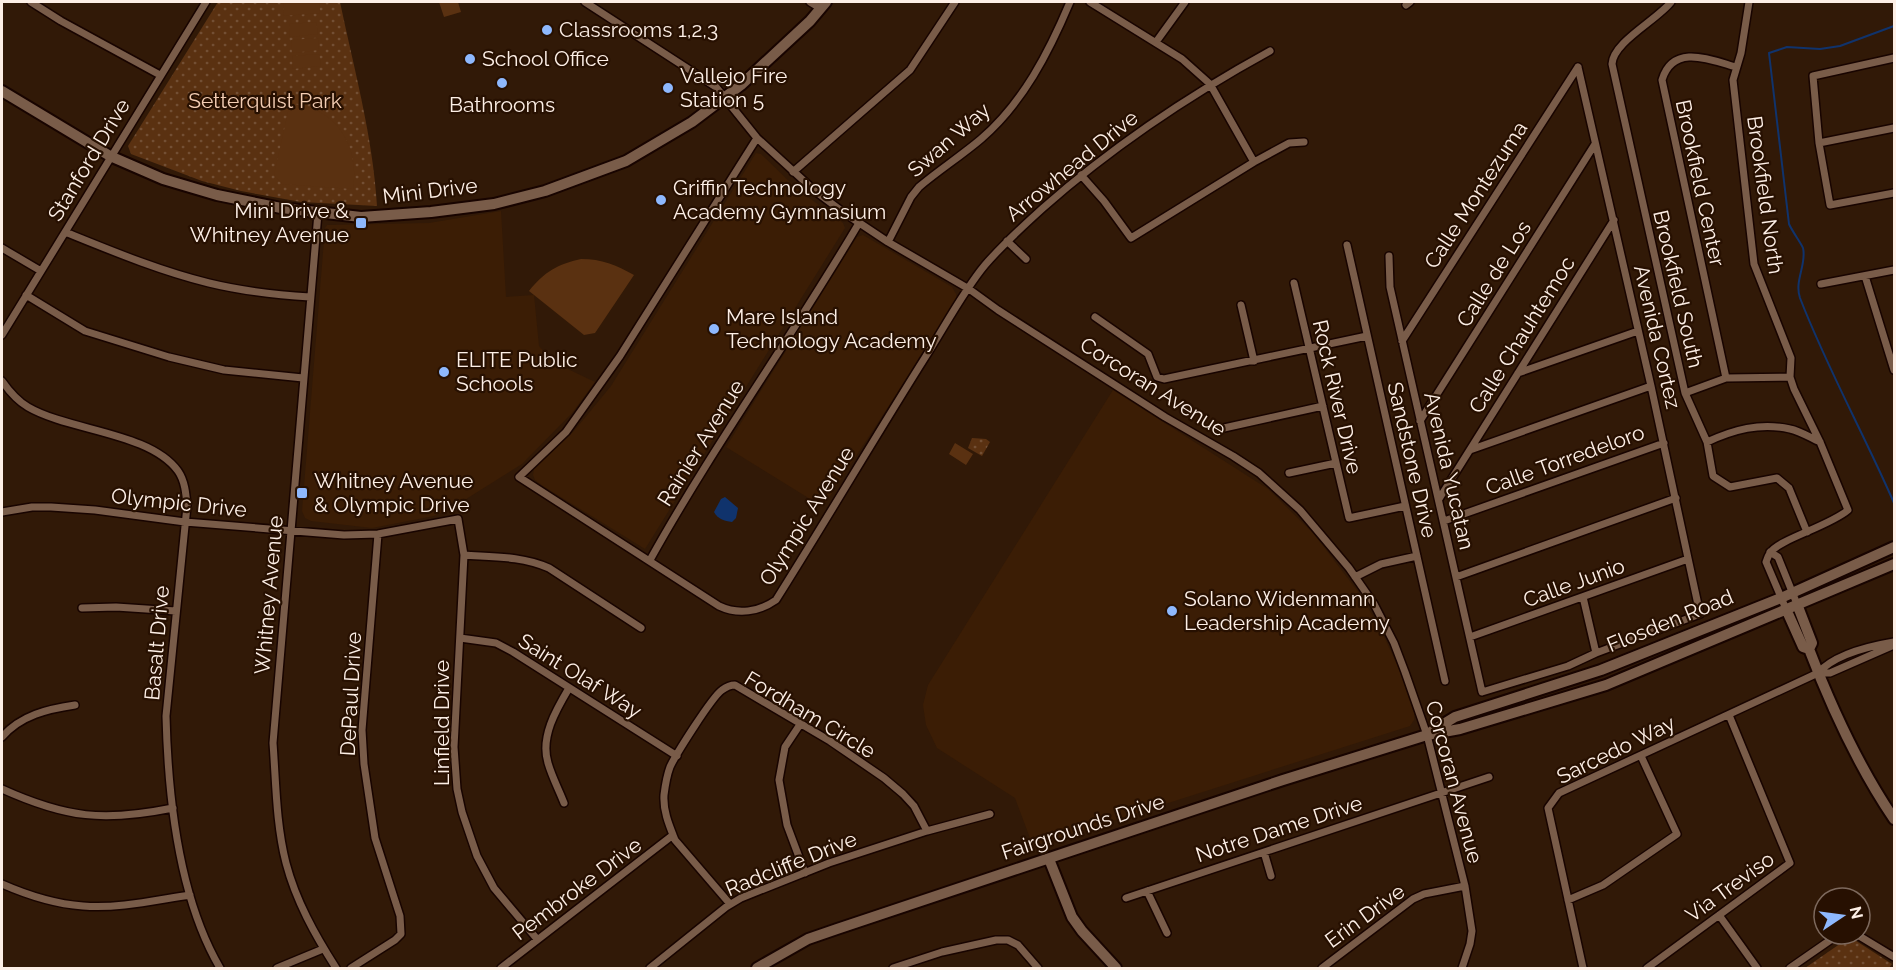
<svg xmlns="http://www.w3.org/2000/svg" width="1896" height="970" font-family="Raleway,sans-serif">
<defs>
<pattern id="park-dots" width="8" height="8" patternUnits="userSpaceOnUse" patternTransform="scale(1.5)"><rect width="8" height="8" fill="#5a3111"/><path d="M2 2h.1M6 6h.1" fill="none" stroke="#734f34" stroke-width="1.8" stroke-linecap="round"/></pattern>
</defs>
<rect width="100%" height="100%" fill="#311907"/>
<path fill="#3b1d05" d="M756 153 761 154 796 188 843 223 845 228 645 549 543 486 535 480 533 475 534 469 574 431 611 386Z
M501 211 506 297 534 295 539 346 553 362 595 382 572 413 522 464 455 506 434 516 372 528 311 521 305 518 302 511 325 228 327 225 429 223Z
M863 235 952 287 956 294 957 301 823 507 726 447 857 237Z
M1113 390 1268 489 1313 533 1359 593 1380 628 1399 669 1414 713V720L1410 726 1033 846 1015 798 937 748 926 725 923 705 928 685Z"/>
<path fill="url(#park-dots)" d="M218 2H340C354 69 373 137 377 206L301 202 241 191 202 181 131 154 128 146Z
M972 438 986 439 990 442 982 456 968 448Z
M1847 939H1853L1892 964 1889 968H1805Z"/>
<path fill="#5a3111" d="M283 2H319L320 13 284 16Z
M439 2H458L461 12 444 17Z
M316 22 318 34 290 37 289 24Z
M318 38 319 50 292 53 291 40Z
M319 54 321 66 293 69 292 56Z
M290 103C299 105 309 107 318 111 347 126 358 158 353 189L282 184 274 175Z
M581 259C602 259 616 265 634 275L595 333 584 335 529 291C544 272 558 264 581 259Z
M955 443 973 454 966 465 949 454Z"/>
<path fill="#10336c" d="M725 497 738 508 736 518 732 522C724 521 718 519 714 512L721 499Z"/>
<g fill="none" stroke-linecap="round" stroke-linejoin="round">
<path stroke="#10336c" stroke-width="2" d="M1894 26 1840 46 1820 49 1787 47 1769 53 1789 224C1792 231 1801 243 1803 248 1807 264 1794 281 1800 298 1827 368 1864 434 1894 503"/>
<defs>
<path id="street" d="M31 2 61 21 160 75
M585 2 716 87 757 138 815 191 843 212 888 242 969 289 998 310 1165 417 1233 456 1259 473 1300 510 1349 568 1374 604 1394 643 1405 672 1427 735 1465 886 1472 931 1470 944 1462 968
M810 2 820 8
M1090 2 1182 59 1210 84 1254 162
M1671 2C1657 20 1613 42 1612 64L1685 393 1707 442 1713 476 1730 487 1777 478 1789 488 1807 532
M1749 2 1741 53 1733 80 1754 264 1791 358 1790 377 1794 389 1820 442 1848 510C1830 526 1779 539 1770 553 1768 556 1767 559 1766 562L1786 609
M1406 5 1410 2
M1156 42 1185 2
M1894 58 1813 76 1819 143 1830 205 1894 193
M757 138 620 356 566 432 519 477 719 606C738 615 759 612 776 600 827 519 875 437 926 356 944 328 964 290 985 265 1003 244 1023 226 1043 208 1113 146 1188 96 1270 51
M1819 143 1894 128
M793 172 910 70 955 2
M1081 175 1104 201 1131 238 1254 162 1289 143 1304 142
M318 213 273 743C276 783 276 824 286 863 296 901 315 935 336 968
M65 232C112 251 160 271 209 283 242 291 277 295 310 297
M1007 241 1026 259
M888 242 911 197 919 187C939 170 961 156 981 139 1023 103 1049 52 1070 2
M1347 245 1445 681
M2 248 41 271
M1389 256 1390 287 1482 692 1568 666 1596 653 1700 614 1651 386 1578 67
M1865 276 1894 370
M1294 283 1349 518 1405 506
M1821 284 1894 270
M26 295 85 331 169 357 224 370 303 378
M1241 305 1254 361
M1095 317 1148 354 1157 377 1164 379 1367 336
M2 335 206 2
M1402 341 1578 67
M1518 373 1638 331
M1726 378 1662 80C1673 43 1711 60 1736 67
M2 381C9 391 16 400 28 407 69 431 150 432 178 471 185 481 186 494 187 506L166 716C168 797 179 898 220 968
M1685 393 1726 378 1790 377
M1420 421 1595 144
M1224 428 1323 406
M1707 442C1733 430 1760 422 1790 429 1800 431 1811 438 1820 442
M1470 450 1651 386
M1289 473 1336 463
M1439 499 1614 220
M2 512 32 507H51L95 510 185 522 344 535 378 534 458 519 464 555 454 747 457 789 462 812 477 856 494 888 537 939
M1444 521 1664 443
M1770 552 1778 557 1797 604
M464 555C493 557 522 556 549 568L641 628
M650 560C714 445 792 337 859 223
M1355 577 1381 564 1417 556
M1456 577 1676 498
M1583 597 1596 653
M82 608 116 607 176 611
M1470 637 1688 559
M460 638 496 643 513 652 677 756
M1818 673C1835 654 1870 646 1894 642
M801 723 785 747 779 780 787 825 805 873
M2 737C21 715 48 709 75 705
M2 789C66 818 104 822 173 808
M564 803C559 790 552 777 548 763 540 737 556 710 569 688
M1264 852 1271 876
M2 884C27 895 55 904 83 906 118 909 156 900 190 895
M1147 891 1167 933
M1126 898 1489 777
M1568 900 1603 885 1677 834 1641 756
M730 904 675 840C669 825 663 811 664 795 665 787 667 775 670 767 676 754 712 697 722 690 726 687 731 685 735 685L830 741 884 778 903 794 914 806 927 831
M1719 915 1757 968
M1856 934 1894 957
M277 968 323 949
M351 968 395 940 401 934 400 916 375 838 364 764 362 730 378 534
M501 968 673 835
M650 968 726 907 741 898 829 863 927 831 990 814
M893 968 942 952 996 940H1008L1018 945 1038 968
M1322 968 1413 899 1424 894 1465 886
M1583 968 1548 808 1559 793 1818 673H1830L1894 645
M1647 968 1790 863 1729 715
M1790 968 1839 934"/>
<path id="secondary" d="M2 91 110 156 163 179 217 195 281 208 361 217 431 212 494 204 545 191 626 161 692 122 741 85 810 21 826 2
M1797 604 1812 643 1809 649
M1786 609 1803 647 1809 649C1832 709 1858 766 1894 819
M1432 731 1455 717 1601 670 1781 598 1894 547
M1049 859 1072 917 1082 931 1116 968
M757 968 808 939 837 929 1283 780 1427 735 1460 729 1606 685 1894 564"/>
</defs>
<use href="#street" stroke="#180400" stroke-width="10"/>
<use href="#secondary" stroke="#180400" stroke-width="14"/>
<use href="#street" stroke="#795c49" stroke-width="7"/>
<use href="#secondary" stroke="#795c49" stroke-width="10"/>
</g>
<g fill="#8eb8fd" stroke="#271001" stroke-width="2">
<circle cx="547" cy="30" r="6"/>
<circle cx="470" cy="59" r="6"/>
<circle cx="502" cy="83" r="6"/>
<circle cx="668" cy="88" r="6"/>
<circle cx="661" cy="200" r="6"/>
<rect x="355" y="217" width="12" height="12" rx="3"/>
<circle cx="714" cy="329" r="6"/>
<circle cx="444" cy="372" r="6"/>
<rect x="296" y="487" width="12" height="12" rx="3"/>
<circle cx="1172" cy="611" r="6"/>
</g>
<g text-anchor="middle" stroke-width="4.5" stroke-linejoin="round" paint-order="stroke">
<g font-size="21" fill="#fdefe6" stroke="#271001" text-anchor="start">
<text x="559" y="37">Classrooms 1,2,3</text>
<text x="482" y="66">School Office</text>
<text x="680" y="83">Vallejo Fire<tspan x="680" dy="24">Station 5</tspan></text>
<text x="502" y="112" text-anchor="middle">Bathrooms</text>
<text x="673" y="195">Griffin Technology<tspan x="673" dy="24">Academy Gymnasium</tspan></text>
<text x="349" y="218" text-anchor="end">Mini Drive &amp;<tspan x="349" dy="24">Whitney Avenue</tspan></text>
<text x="726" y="324">Mare Island<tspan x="726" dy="24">Technology Academy</tspan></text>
<text x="456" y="367">ELITE Public<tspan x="456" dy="24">Schools</tspan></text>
<text x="314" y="488">Whitney Avenue<tspan x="314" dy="24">&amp; Olympic Drive</tspan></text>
<text x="1184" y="606">Solano Widenmann<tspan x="1184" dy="24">Leadership Academy</tspan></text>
</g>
<g font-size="21" fill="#f3cdb3" stroke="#271001">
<text x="265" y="108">Setterquist Park</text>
</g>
<g font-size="21" fill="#fdefe6" stroke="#271001">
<text transform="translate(949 140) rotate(-41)" y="7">Swan Way</text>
<text transform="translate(89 160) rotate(-59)" y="7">Stanford Drive</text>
<text transform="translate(1072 166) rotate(-39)" y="7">Arrowhead Drive</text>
<text transform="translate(1700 183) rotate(78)" y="7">Brookfield Center</text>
<text transform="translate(430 191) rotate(-7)" y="7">Mini Drive</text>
<text transform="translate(1476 195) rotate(-57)" y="7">Calle Montezuma</text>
<text transform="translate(1765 195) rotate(82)" y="7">Brookfield North</text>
<text transform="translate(1494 274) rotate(-58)" y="7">Calle de Los</text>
<text transform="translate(1678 289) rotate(77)" y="7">Brookfield South</text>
<text transform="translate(1522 335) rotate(-58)" y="7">Calle Chauhtemoc</text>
<text transform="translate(1657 337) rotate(77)" y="7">Avenida Cortez</text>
<text transform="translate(1153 387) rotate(32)" y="7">Corcoran Avenue</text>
<text transform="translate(1337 397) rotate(77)" y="7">Rock River Drive</text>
<text transform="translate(701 443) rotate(-58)" y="7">Rainier Avenue</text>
<text transform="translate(1412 460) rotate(77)" y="7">Sandstone Drive</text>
<text transform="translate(1565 460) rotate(-20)" y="7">Calle Torredeloro</text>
<text transform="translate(1449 471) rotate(77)" y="7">Avenida Yucatan</text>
<text transform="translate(179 503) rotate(6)" y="7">Olympic Drive</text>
<text transform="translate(807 516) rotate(-58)" y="7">Olympic Avenue</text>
<text transform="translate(1574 583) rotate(-20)" y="7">Calle Junio</text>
<text transform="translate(269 595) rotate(-85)" y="7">Whitney Avenue</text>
<text transform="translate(1670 621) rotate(-22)" y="7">Flosden Road</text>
<text transform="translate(157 643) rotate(-85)" y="7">Basalt Drive</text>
<text transform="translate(580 676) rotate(32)" y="7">Saint Olaf Way</text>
<text transform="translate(351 694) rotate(-87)" y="7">DePaul Drive</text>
<text transform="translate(810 715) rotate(31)" y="7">Fordham Circle</text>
<text transform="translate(442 723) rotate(-90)" y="7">Linfield Drive</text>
<text transform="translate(1616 750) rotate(-26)" y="7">Sarcedo Way</text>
<text transform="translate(1454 782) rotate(75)" y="7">Corcoran Avenue</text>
<text transform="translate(1083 827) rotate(-18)" y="7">Fairgrounds Drive</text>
<text transform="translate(1279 829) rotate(-18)" y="7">Notre Dame Drive</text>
<text transform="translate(791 864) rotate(-22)" y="7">Radcliffe Drive</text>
<text transform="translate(1730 887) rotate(-36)" y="7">Via Treviso</text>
<text transform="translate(577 889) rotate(-37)" y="7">Pembroke Drive</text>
<text transform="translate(1365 916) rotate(-36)" y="7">Erin Drive</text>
</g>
</g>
<rect width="1896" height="970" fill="none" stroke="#fdefe6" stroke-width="6"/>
<g transform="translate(1842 916) rotate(77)"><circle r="28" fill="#271001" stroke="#7d695d" stroke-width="1.5"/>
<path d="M0-4.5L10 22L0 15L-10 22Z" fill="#8eb8fd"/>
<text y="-9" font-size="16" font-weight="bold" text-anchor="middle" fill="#fdefe6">N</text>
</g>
</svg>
